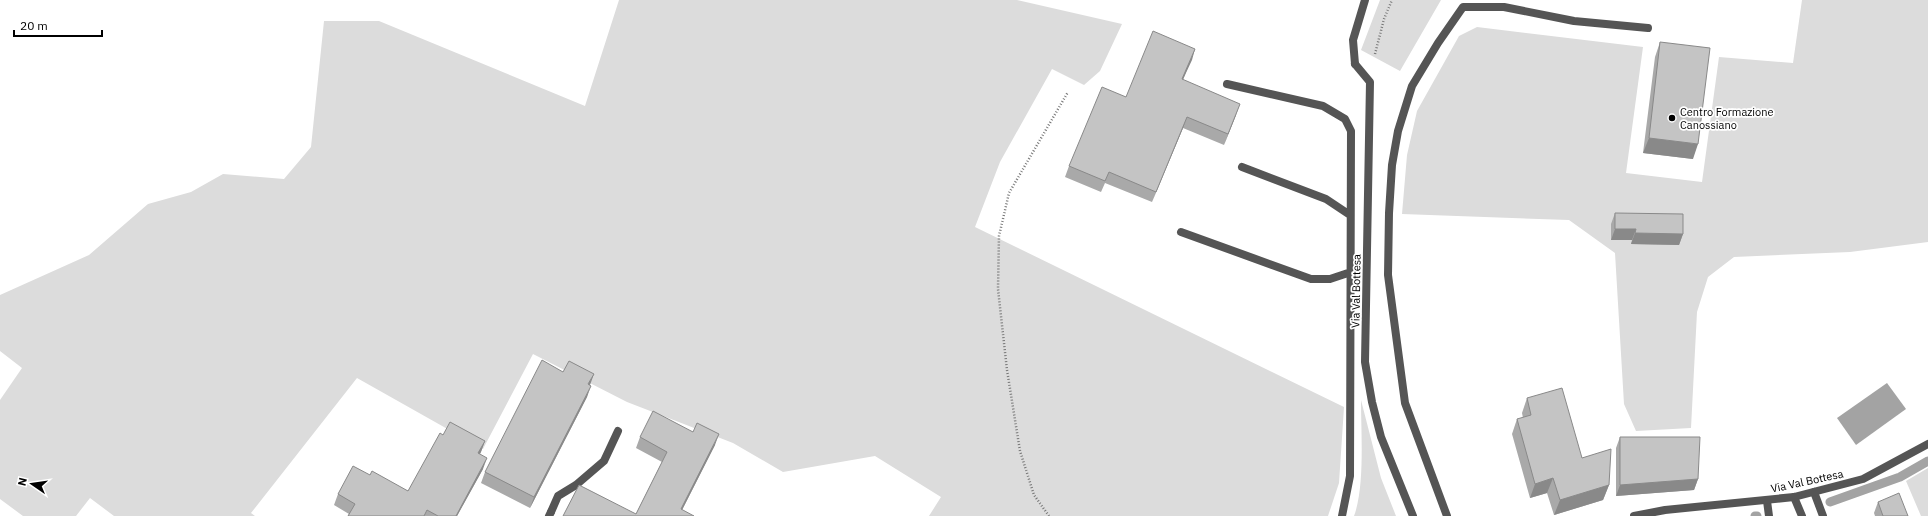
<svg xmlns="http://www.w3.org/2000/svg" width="1928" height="516" font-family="'IBM Plex Sans',sans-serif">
<rect width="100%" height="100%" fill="#fff"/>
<path fill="#dcdcdc" d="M619 0H1017L1122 24 1100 71 1084 85 1052 69 1000 162 975 227 1344 407 1339 483 1328 516H929L941 497 875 456 783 472 733 443 627 402 533 354 483 449 357 378 251 513 255 516H114L90 498 76 516H23L0 499V400L22 368 0 351V295L89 255 148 204 191 192 223 174 284 179 311 147 324 21H379L585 106Z
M1380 0H1441L1400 71 1361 50Z
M1802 0H1928V242L1850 252 1734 257 1708 277 1697 312 1691 428 1636 431 1624 404 1615 253 1569 220 1402 214 1407 155 1417 111 1459 36 1477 27 1643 47 1626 173 1702 182 1719 57 1793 63Z
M1361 400 1381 478 1396 516H1354C1365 487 1361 432 1361 400Z
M1928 468V516H1921L1906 481Z"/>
<path fill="#a3a3a3" d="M1887 383 1906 409 1856 445 1837 418Z"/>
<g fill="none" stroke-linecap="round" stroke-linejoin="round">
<path stroke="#a3a3a3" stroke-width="9" d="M1830 502 1900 477 1928 461
M1755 516H1757"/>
<path stroke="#777" stroke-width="2.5" stroke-dasharray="1 2" stroke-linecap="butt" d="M1375 54 1384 19 1392 0
M1049 516 1034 495 1020 451 1007 370 998 289 999 236 1009 193 1068 92"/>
<path stroke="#555" stroke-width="8" d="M1355 64 1353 40 1365 0
M1227 84 1323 106 1345 119 1351 131 1350 476 1342 516
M1242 167 1326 199 1350 215
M1181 232 1311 279H1330L1351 272
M1814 492 1823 516
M1794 497 1802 516
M1767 501 1769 516
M551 512 558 496 576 485 604 461 618 431
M1447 516 1405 403 1388 275 1389 213 1392 165 1398 131 1412 86 1438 43 1463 7H1504L1574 21 1648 28"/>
<path stroke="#555" stroke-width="8" d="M1355 64 1370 82 1365 362 1372 402 1381 437 1413 516
M549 516 551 512
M1634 516 1665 510 1794 497 1863 479 1928 444"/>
</g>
<path fill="#a9a9a9" d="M1660 42 1693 159 1643 153 1655 57Z
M1195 49 1183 80 1236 115 1224 145 1183 128 1152 202 1105 183 1101 192 1065 177 1069 166 1126 97Z
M1615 213 1683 234 1679 245 1631 244 1632 240H1611V224Z
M589 385 587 397 530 508 481 483 485 472Z
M1527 398 1582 458 1609 485 1603 500 1554 515 1547 493 1530 498 1512 434 1517 419 1523 418 1522 413Z
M693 432 715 445 682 510 636 514 662 462 636 448 640 437Z
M443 435 485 441 480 454 483 469 457 516H348L349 514 334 505 338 494 370 475 408 491Z
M1620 437 1698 479 1694 490 1616 496V448Z
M1878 502 1908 516H1875L1874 513Z"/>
<path fill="#898989" d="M1195 49 1192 60 1178 90 1182 79Z
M1240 104 1236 115 1224 145 1228 134Z
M1187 117 1183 128 1152 202 1156 192Z
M1649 138 1698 144 1693 159 1643 153Z
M1615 229H1636L1632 240H1611Z
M1635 233 1683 234 1679 245 1631 244Z
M594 374 590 385 584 395 588 384Z
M591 386 587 397 530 508 534 497Z
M719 434 715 445 679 516 681 509Z
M485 441 481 452 474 464 478 453Z
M487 458 483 469 457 516H456Z
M1553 478 1547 493 1530 498 1535 484Z
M1698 479 1694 490 1616 496 1620 485Z
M1609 485 1603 500 1554 515 1560 500Z"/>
<path fill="#c4c4c4" stroke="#898989" d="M1153 31 1195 49 1182 79 1240 104 1228 134 1187 117 1156 192 1109 172 1105 181 1069 166 1102 87 1126 97Z
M1660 42 1710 48 1698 144 1649 138Z
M1615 213 1683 214V234L1635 233 1636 229H1615Z
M542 360 563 372 569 361 594 374 588 384 591 386 534 497 485 472Z
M1562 388 1582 458 1611 449 1609 485 1560 500 1553 478 1535 484 1517 419 1531 415 1527 398Z
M653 411 693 432 697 423 719 434 681 509 694 516H563L579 485 636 514 667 452 640 437Z
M450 422 485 441 478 453 487 458 456 516H438L427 510 424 516H348L355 504 338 494 353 466 370 475 372 471 408 491 440 433 443 435Z
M1620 437H1700L1698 479 1620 485Z
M1899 493 1908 516H1883L1878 502Z"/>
<circle fill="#000" stroke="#fff" stroke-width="1.5" cx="1672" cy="118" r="4"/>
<g text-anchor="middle" stroke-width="3.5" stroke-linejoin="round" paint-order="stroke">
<g font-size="11" fill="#000" stroke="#fff" text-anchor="start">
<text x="1680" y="116">Centro Formazione<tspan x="1680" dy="13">Canossiano</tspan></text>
</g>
<g font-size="11" fill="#000" stroke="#fff">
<text transform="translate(1356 291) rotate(-89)" y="4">Via Val Bottesa</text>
<text transform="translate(1807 481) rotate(-12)" y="4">Via Val Bottesa</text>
</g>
</g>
<g transform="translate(32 484) rotate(283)" stroke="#ffffff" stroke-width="3" paint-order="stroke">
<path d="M0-3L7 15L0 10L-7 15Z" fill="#000000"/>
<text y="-6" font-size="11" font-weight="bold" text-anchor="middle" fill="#000000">N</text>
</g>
<path d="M14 30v6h88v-6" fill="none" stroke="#000000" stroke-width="2"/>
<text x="20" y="30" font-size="12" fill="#000000" stroke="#ffffff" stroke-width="3" paint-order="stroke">20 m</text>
</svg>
